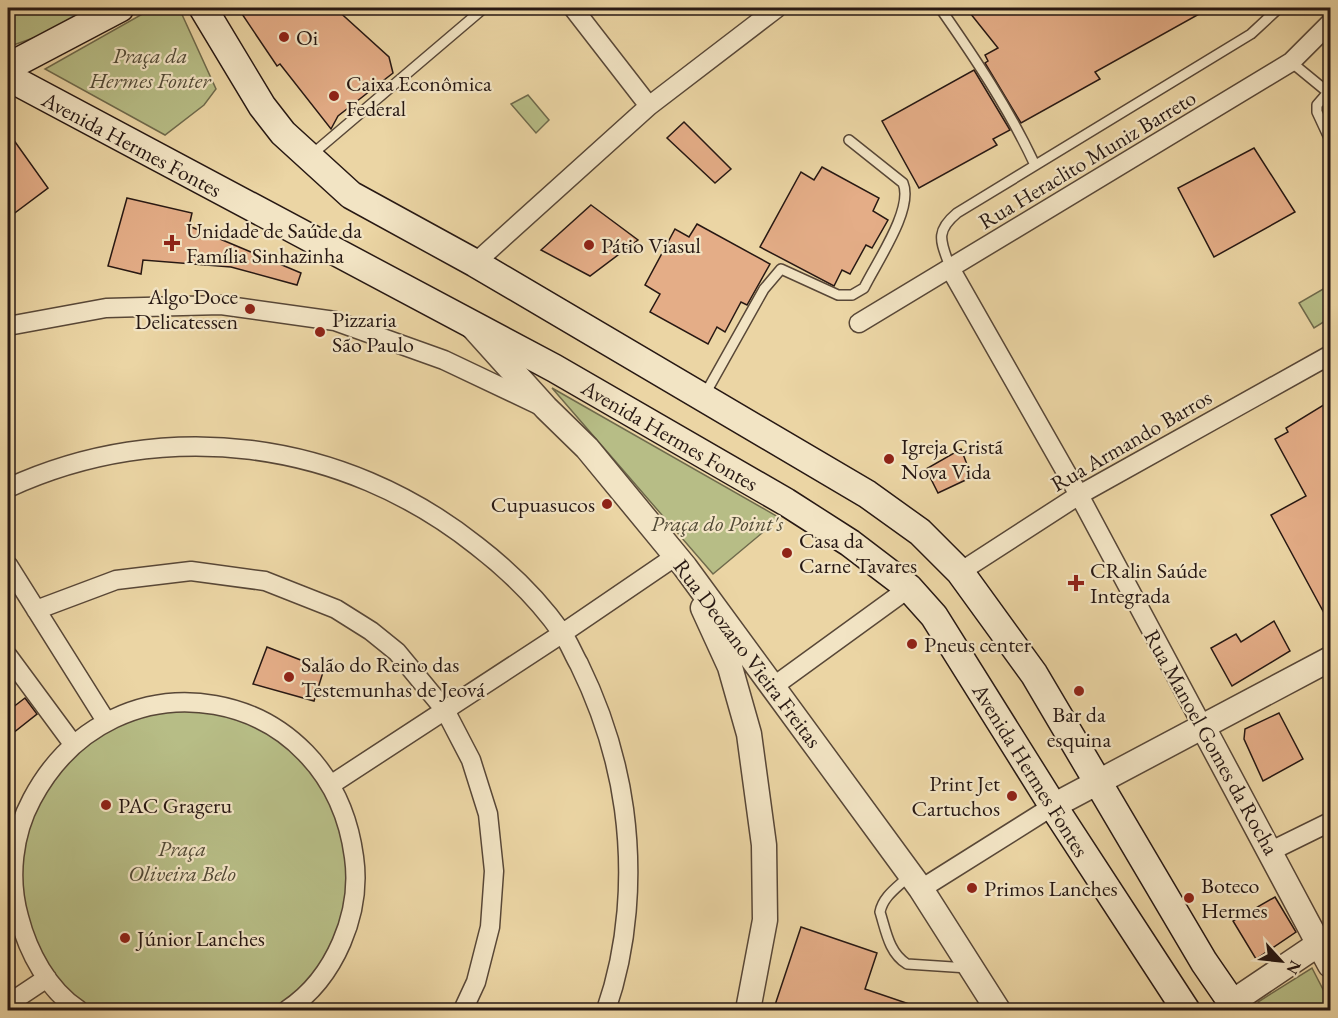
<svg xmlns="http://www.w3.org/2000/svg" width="1338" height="1018" font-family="'EB Garamond',serif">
<rect width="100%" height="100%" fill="#ebd5a4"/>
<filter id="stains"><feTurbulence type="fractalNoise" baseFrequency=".00333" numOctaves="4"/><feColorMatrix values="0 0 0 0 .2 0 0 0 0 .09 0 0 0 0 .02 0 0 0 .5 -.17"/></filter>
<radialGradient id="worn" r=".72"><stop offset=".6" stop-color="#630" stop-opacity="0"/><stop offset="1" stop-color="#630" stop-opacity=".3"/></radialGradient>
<path fill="#b7bd86" stroke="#6f6a4c" stroke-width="1.5" d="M8 8H99L64 27 8 47Z
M153 8H179L216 89 204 105 165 135 45 69Z
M528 95 549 120 536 133 511 104Z
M1330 285V318L1314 328 1299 303Z
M552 388 780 518 713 574Z
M175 708C193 710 216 709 233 716 312 744 362 822 344 906 342 916 341 928 337 937 320 971 305 986 278 1010H87L43 966 21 912 18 854 35 799 70 753 119 721Z
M1312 968 1330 1003V1010H1265L1258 1002Z"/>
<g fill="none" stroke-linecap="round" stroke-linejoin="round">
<path stroke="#99b8ac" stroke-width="26" d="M80 8H82"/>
</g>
<path fill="#e4ad87" stroke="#271813" stroke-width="1.5" d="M238 8H335L389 57 393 73 338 116 331 129 280 64 277 66Z
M966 8H1210L1095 72 1100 79 1021 123 985 63 988 61 985 55 998 48Z
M974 70 1010 130 993 139 997 145 919 188 882 121Z
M684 122 731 169 715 183 667 138Z
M8 132 48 188 8 218Z
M1254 148 1295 212 1214 257 1178 188Z
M822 167 879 198 873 211 888 220 872 248 866 245 850 274 842 270 834 286 760 247 801 172 814 180Z
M127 198 192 213 189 226 301 273 297 285 231 267 143 260 141 274 108 266Z
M591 205 638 240 590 276 541 250Z
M697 224 770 264 747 305 741 302 725 332 717 327 708 344 650 312 660 294 645 285 675 229 689 237Z
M1330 401V624L1271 515 1306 496 1275 439 1288 432 1286 428Z
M961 449 972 477 938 493 926 469Z
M1274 621 1290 651 1232 686 1211 648 1236 634 1241 642Z
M267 647 324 669 314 701 253 684Z
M25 698 37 714 8 737V711Z
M1279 713 1303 759 1263 781 1244 739 1245 729Z
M1275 897 1296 932 1256 959 1233 921Z
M801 927 877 953 865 989 918 1007 917 1011H773Z"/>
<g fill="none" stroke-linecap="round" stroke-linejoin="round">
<defs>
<path id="service" d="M940 8C975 58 1009 109 1035 165
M1291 62 1330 94
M1330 90 1317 105V112L1330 140
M310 156 484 8
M951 270C942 243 933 233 957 213L1251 34 1279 8
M704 396 764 289 781 269 838 295H852L864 288C876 263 914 209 903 183L849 140
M909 876C898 887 883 896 880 912 886 931 889 953 907 964L968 968"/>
<path id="minor" d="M573 8 649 106
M475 263 649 106 777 8
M951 270 1079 495 1203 727
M859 323 1291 62 1330 23
M8 326 106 308 221 305 335 321 444 360 541 406
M8 488C164 416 343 439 477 546 508 570 539 600 562 633 569 642 573 654 579 664 602 711 617 758 624 809 633 876 628 947 606 1010
M8 565 106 721
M960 572 1079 495 1330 355
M36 610 116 580 191 571 265 581 336 609 371 631 397 652 445 710 471 760 488 814 494 871 490 927 476 982 463 1010
M8 656 73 744
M774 686 909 588
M332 784 563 633 676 556
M1271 851 1330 822
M921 889 1053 806
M8 1004 47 978
M79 1010C48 990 28 952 19 917 8 878 13 834 32 799 114 645 331 683 354 857 362 913 335 978 287 1010"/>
<path id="tertiary" d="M473 327 546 408 587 448 685 567 921 889 998 1010
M703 608 730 667 749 734 764 845 765 920 748 1010
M1203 727 1330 965
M1053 806 1330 659
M1231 1003 1320 943"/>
<path id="secondary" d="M203 8 262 106 283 133 351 195 475 263 867 494 920 532 960 572 1034 674 1204 962 1237 1010
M8 67 120 8
M8 77 554 368 786 502 850 543 909 588 934 616 1053 806 1186 1010"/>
</defs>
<use href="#service" stroke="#584737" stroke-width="12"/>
<use href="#minor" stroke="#584737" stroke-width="21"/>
<use href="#tertiary" stroke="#584737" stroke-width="27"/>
<use href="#secondary" stroke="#271813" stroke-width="30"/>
<use href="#service" stroke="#f2e4c4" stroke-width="9"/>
<use href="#minor" stroke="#f2e4c4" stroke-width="18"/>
<use href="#tertiary" stroke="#f2e4c4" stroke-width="24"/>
<use href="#secondary" stroke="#f2e4c4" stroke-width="27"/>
</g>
<g fill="#8f2418" stroke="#f2e4c4" stroke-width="2">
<circle cx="284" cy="37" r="6"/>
<circle cx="334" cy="96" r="6"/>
<path d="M169 234h6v6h6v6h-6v6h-6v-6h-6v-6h6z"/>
<circle cx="589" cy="245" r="6"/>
<circle cx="250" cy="309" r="6"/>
<circle cx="320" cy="332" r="6"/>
<circle cx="889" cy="459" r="6"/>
<circle cx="607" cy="504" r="6"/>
<circle cx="787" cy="553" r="6"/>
<path d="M1073 574h6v6h6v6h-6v6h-6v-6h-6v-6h6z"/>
<circle cx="912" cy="644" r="6"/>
<circle cx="289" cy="677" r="6"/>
<circle cx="1079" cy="691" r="6"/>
<circle cx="1012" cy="796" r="6"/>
<circle cx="106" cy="805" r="6"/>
<circle cx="972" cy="888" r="6"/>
<circle cx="1189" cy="898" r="6"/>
<circle cx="125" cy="938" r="6"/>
</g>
<g text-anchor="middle" stroke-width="4.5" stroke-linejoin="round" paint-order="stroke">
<g font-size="22" fill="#271813" stroke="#f2e4c4" text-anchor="start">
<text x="296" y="45">Oi</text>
<text x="346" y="91">Caixa Econômica<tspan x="346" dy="25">Federal</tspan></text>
<text x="186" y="238">Unidade de Saúde da<tspan x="186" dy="25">Família Sinhazinha</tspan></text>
<text x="601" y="253">Pátio Viasul</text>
<text x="238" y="304" text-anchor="end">Algo Doce<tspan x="238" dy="25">Delicatessen</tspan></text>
<text x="332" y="327">Pizzaria<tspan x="332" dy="25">São Paulo</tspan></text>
<text x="901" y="454">Igreja Cristã<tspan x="901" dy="25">Nova Vida</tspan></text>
<text x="595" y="512" text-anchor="end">Cupuasucos</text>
<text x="799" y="548">Casa da<tspan x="799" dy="25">Carne Tavares</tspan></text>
<text x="1090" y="578">CRalin Saúde<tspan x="1090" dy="25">Integrada</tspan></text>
<text x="924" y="652">Pneus center</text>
<text x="301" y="672">Salão do Reino das<tspan x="301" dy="25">Testemunhas de Jeová</tspan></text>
<text x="1079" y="722" text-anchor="middle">Bar da<tspan x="1079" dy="25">esquina</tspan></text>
<text x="1000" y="791" text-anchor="end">Print Jet<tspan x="1000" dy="25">Cartuchos</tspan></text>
<text x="118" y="813">PAC Grageru</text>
<text x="1201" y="893">Boteco<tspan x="1201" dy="25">Hermes</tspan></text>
<text x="984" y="896">Primos Lanches</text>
<text x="137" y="946">Júnior Lanches</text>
</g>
<g font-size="22" font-style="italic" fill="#524a36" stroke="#f2e4c4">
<text x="150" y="63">Praça da<tspan x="150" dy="25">Hermes Fonter</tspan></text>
<text x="717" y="531">Praça do Point's</text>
<text x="182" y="856">Praça<tspan x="182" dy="25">Oliveira Belo</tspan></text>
</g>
<g font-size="22" fill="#271813" stroke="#f2e4c4">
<text transform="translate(132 144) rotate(28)" y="8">Avenida Hermes Fontes</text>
<text transform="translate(1087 159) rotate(-31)" y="8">Rua Heraclito Muniz Barreto</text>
<text transform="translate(670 435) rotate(30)" y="8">Avenida Hermes Fontes</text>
<text transform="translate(1131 440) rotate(-30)" y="8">Rua Armando Barros</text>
<text transform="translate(748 653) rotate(53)" y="8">Rua Deozano Vieira Freitas</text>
<text transform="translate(1212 742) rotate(61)" y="8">Rua Manoel Gomes da Rocha</text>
<text transform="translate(1031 770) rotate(58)" y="8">Avenida Hermes Fontes</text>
</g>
</g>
<rect width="1338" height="1018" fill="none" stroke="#ebd5a4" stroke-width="30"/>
<rect x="9" y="9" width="1320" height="1000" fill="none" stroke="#271813" stroke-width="3"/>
<rect x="15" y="15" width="1308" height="988" fill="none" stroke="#271813" stroke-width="1.5"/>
<g transform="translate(1281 961) rotate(117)" stroke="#f2e4c4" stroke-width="4.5" paint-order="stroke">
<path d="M0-4.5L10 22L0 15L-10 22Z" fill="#271813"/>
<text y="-9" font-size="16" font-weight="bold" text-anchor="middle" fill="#271813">N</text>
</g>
<rect width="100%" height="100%" filter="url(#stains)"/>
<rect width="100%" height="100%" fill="url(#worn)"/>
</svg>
